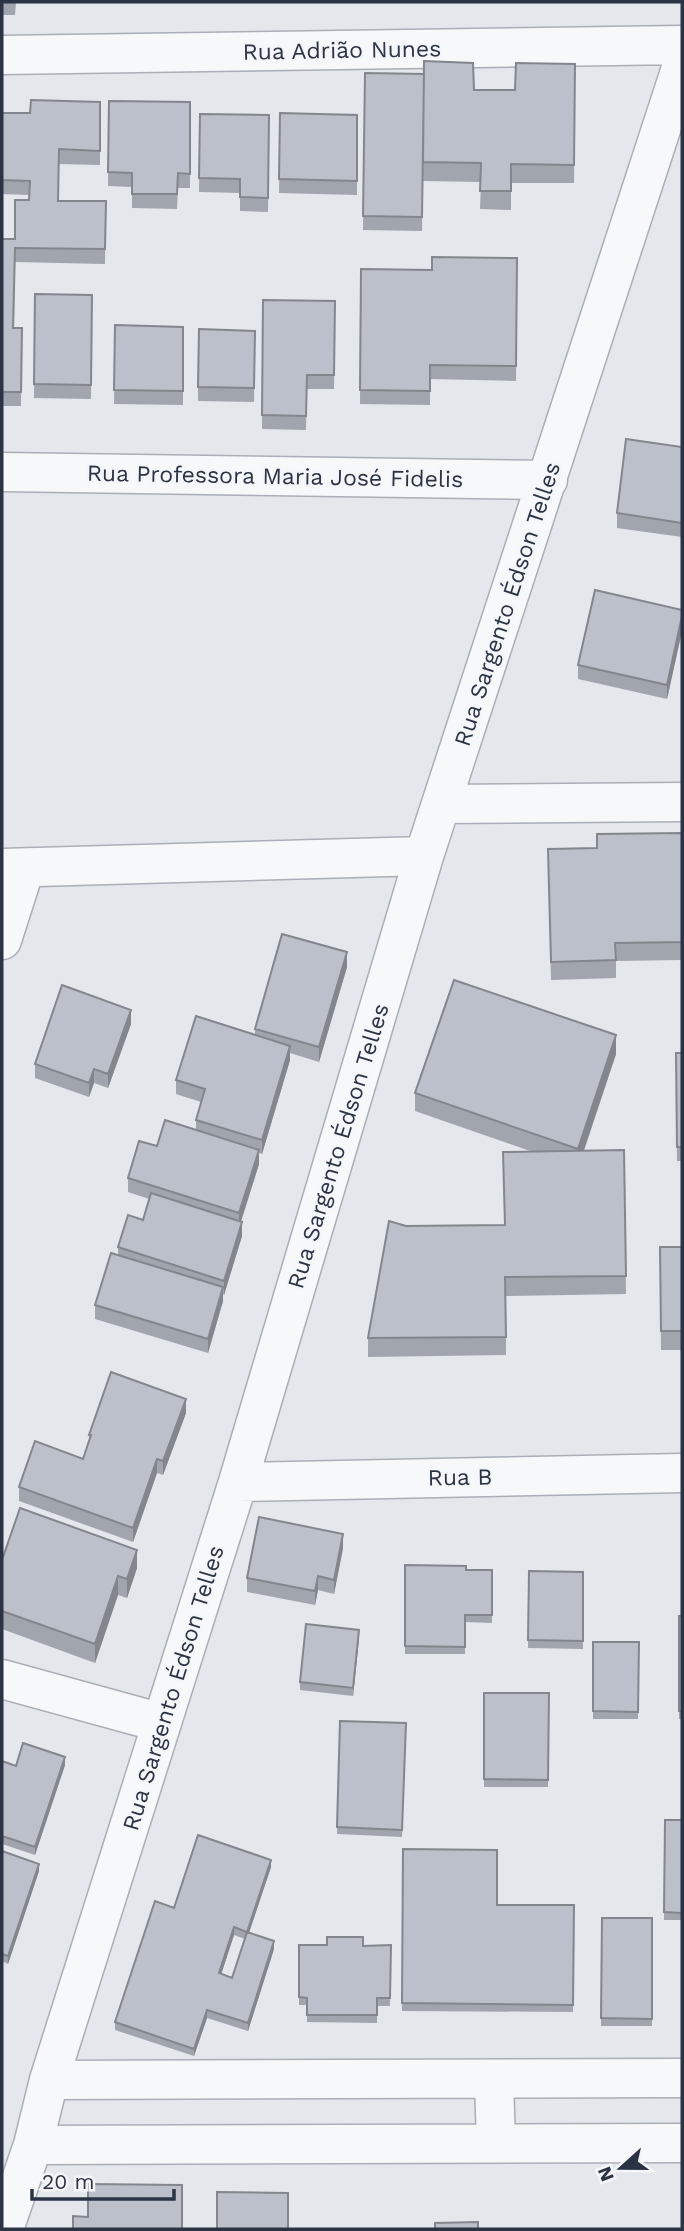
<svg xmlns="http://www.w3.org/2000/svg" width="684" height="2231" font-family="'Work Sans',sans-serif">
<rect width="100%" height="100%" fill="#e4e7ec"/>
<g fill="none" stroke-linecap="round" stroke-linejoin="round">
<defs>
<path id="minor" d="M2 55 682 45
M2 472 548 480
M442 804 682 802
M2 868 424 856
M2 940 25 868
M238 1482 682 1473
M2 1679 162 1723
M49 2080 682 2078
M494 2080 496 2143
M33 2145 682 2143
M4 2229 33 2145 49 2080 238 1482 424 856 682 65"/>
</defs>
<use href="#minor" stroke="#a9aeb7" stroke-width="41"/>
<use href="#minor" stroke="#f7f8fa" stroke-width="38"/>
</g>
<path fill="#a1a5ae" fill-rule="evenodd" d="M2 2H16L15 15H2Z
M424 61 474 90H515L575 64 574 183H511V210L480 209 481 182 423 181Z
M365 73 424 74 422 231 363 230Z
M109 101 190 102V188H178L177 209 132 208V187L108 186Z
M100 102V165L59 164 58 201H106L105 264 15 262 14 328H22L21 406H2V239H15L29 200V195L2 194V113H30Z
M280 113 357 115V195L279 193Z
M200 114 269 115 268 212 240 211V193L199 192Z
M517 258 516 381 430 379V405L360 404 361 269 432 270Z
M35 294 92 295 91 399 34 398Z
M263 300 335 301 334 389H307L306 430 262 429Z
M115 325 183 327V405L114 404Z
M255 331 254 402 198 401V387Z
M682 447V537L617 528V513Z
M682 610V631L667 699 578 679V665Z
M682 833V960L616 961V978L551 980 548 849 597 848Z
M347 967 319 1062 290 1053V1060L262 1154 259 1153V1164L241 1222 242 1236 224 1295 223 1294V1301L208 1353 95 1319V1305L118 1255V1247L143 1220 149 1199 128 1192V1178L157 1146 196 1130V1120L201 1102 176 1094V1080L255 1035V1029Z
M131 1024 108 1088 94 1083 89 1097 35 1078V1064Z
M676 1053H682V1161H677Z
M616 1054 584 1151 624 1150 626 1294 506 1296V1355L368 1357V1338L504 1225 533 1152 415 1111V1093Z
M660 1247H682V1350H661Z
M186 1413 163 1475 157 1473 133 1542 19 1501V1487L83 1459 89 1441V1435Z
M343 1548 334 1594 318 1590 315 1605 247 1592V1578Z
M2 1557 137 1568 127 1598 118 1595 95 1663 2 1629Z
M405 1565 466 1570H492V1623L465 1622V1654H405Z
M529 1571 583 1572V1649L528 1648Z
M679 1616H682V1719H679Z
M359 1638 353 1696 300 1690V1682Z
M593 1642H639L638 1719H593Z
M484 1693H549L548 1787H484Z
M340 1721 406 1723 402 1837 337 1834Z
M2 1761 16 1766 65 1765 35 1855 2 1844Z
M665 1820H682V1920H664Z
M403 1849 497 1905H574L573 2012 402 2011Z
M2 1851 39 1871 8 1964 2 1961Z
M271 1867 249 1932 274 1949 248 2031 207 2018 194 2056 115 2030V2022L174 1908ZM234 1935 245 1939 232 1978 221 1974Z
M602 1918H652V2026H601Z
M299 1945H391L390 2006H377V2023L307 2022V2005H299Z"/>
<path fill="#83868d" d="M682 616V631L667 699V685Z
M347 952V967L319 1062V1047Z
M131 1010V1024L108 1088V1074Z
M616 1035V1054L578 1167V1149Z
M290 1046V1060L262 1154V1140Z
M94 1069V1083L89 1097V1083Z
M259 1150V1164L239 1227V1213Z
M242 1222V1236L224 1295V1281Z
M223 1287V1301L208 1353V1339Z
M186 1399V1413L163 1475V1461Z
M157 1459V1473L133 1542V1528Z
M343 1534V1548L334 1594V1580Z
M137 1550V1568L127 1598V1579Z
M118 1576V1595L95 1663V1644Z
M318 1576V1590L315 1605V1591Z
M359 1630V1638L353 1696V1688Z
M65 1757V1765L35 1855V1847Z
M271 1860V1867L247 1939V1932Z
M39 1864V1871L8 1964V1956Z
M234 1927V1935L219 1981V1973Z
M274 1941V1949L248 2031V2023Z
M207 2010V2018L194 2056V2049Z"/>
<path fill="#bbc0ca" stroke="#83868d" stroke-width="2" fill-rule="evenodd" d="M424 61 473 63 474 90H515L516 63 575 64 574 165 511 164V191H480L481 163 423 162Z
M365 73 424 74 422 217 363 216Z
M31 100 100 102V151L59 149 58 201H106L105 249 15 248 13 328H22L21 392H2V239H15V200H29L30 181 2 180V113H30Z
M109 101 190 102V174L178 173 177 194H132V173L108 172Z
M280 113 357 115V181L279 179Z
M200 114 269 115 268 198 240 197V179L199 178Z
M432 257 517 258 516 366 430 365V391L360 390 361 269 432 270Z
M35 294 92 295 91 385 34 384Z
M263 300 335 301 334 375H307L306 416 262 415Z
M115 325 183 327V391L114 390Z
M199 329 255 331 254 388 198 387Z
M626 439 682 447V523L617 513Z
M595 590 682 610V616L667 685 578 665Z
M682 833V942L615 943 616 960 551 962 548 849 597 848V834Z
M282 934 347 952 319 1047 255 1029Z
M454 980 616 1035 578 1149 415 1093Z
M62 985 131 1010 108 1074 94 1069 89 1083 35 1064Z
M196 1016 290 1046 262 1140 196 1120 205 1089 176 1080Z
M676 1053H682V1147H677Z
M165 1120 259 1150 239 1213 128 1178 139 1141 157 1146Z
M624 1150 626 1276 505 1277 506 1337 368 1338 389 1221 406 1226 505 1225 503 1152Z
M151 1193 242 1222 224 1281 118 1247 128 1215 143 1220Z
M660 1247H682V1331H661Z
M111 1253 223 1287 208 1339 95 1305Z
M111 1372 186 1399 163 1461 157 1459 133 1528 19 1487 35 1441 83 1459 91 1435H89Z
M20 1508 137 1550 127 1579 118 1576 95 1644 2 1611V1560Z
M259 1517 343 1534 334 1580 318 1576 315 1591 247 1578Z
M405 1565 466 1566V1570H492V1615H465V1647L405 1646Z
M529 1571 583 1572V1641L528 1640Z
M679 1616H682V1711H679Z
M306 1624 359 1630 353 1688 300 1682Z
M593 1642H639L638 1712 593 1711Z
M484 1693H549L548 1780 484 1779Z
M340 1721 406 1723 402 1830 337 1827Z
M23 1743 65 1757 35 1847 2 1836V1761L16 1766Z
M665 1820H682V1913L664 1912Z
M198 1835 271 1860 247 1932 274 1941 248 2023 207 2010 194 2049 115 2022 155 1901 174 1908ZM234 1927 247 1932 232 1978 219 1973Z
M403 1849 497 1850V1905H574L573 2005 402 2003Z
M2 1851 39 1864 8 1956 2 1954Z
M602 1918H652V2019L601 2018Z
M327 1937H363V1946L391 1945 390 1998H377V2015H307V1998L299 1997V1945H327Z
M88 2184 182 2185V2229H73V2216L88 2217Z
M217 2192 288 2193V2229H217Z
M478 2222V2229H435V2223Z"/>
<g text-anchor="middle" stroke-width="5" stroke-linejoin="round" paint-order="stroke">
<g font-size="23" fill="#2b3445" stroke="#f4f6f9">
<text transform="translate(342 50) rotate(-1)" y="8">Rua Adrião Nunes</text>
<text transform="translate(275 476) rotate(1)" y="8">Rua Professora Maria José Fidelis</text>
<text transform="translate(507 604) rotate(-72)" y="8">Rua Sargento Édson Telles</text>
<text transform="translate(338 1146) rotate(-73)" y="8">Rua Sargento Édson Telles</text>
<text transform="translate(460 1477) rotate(-1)" y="8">Rua B</text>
<text transform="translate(173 1688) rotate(-73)" y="8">Rua Sargento Édson Telles</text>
</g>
</g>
<rect width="684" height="2231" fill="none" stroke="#2b3445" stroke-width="7"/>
<g transform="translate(621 2168) rotate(249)" stroke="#f4f6f9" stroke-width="5" paint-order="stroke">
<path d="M0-5L12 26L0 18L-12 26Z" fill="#2b3445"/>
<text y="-10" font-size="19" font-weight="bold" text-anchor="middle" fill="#2b3445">N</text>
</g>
<path d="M32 2189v10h142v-10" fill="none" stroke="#2b3445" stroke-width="3.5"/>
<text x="42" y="2189" font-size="21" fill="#2b3445" stroke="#f4f6f9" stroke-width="5" paint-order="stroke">20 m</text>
</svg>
